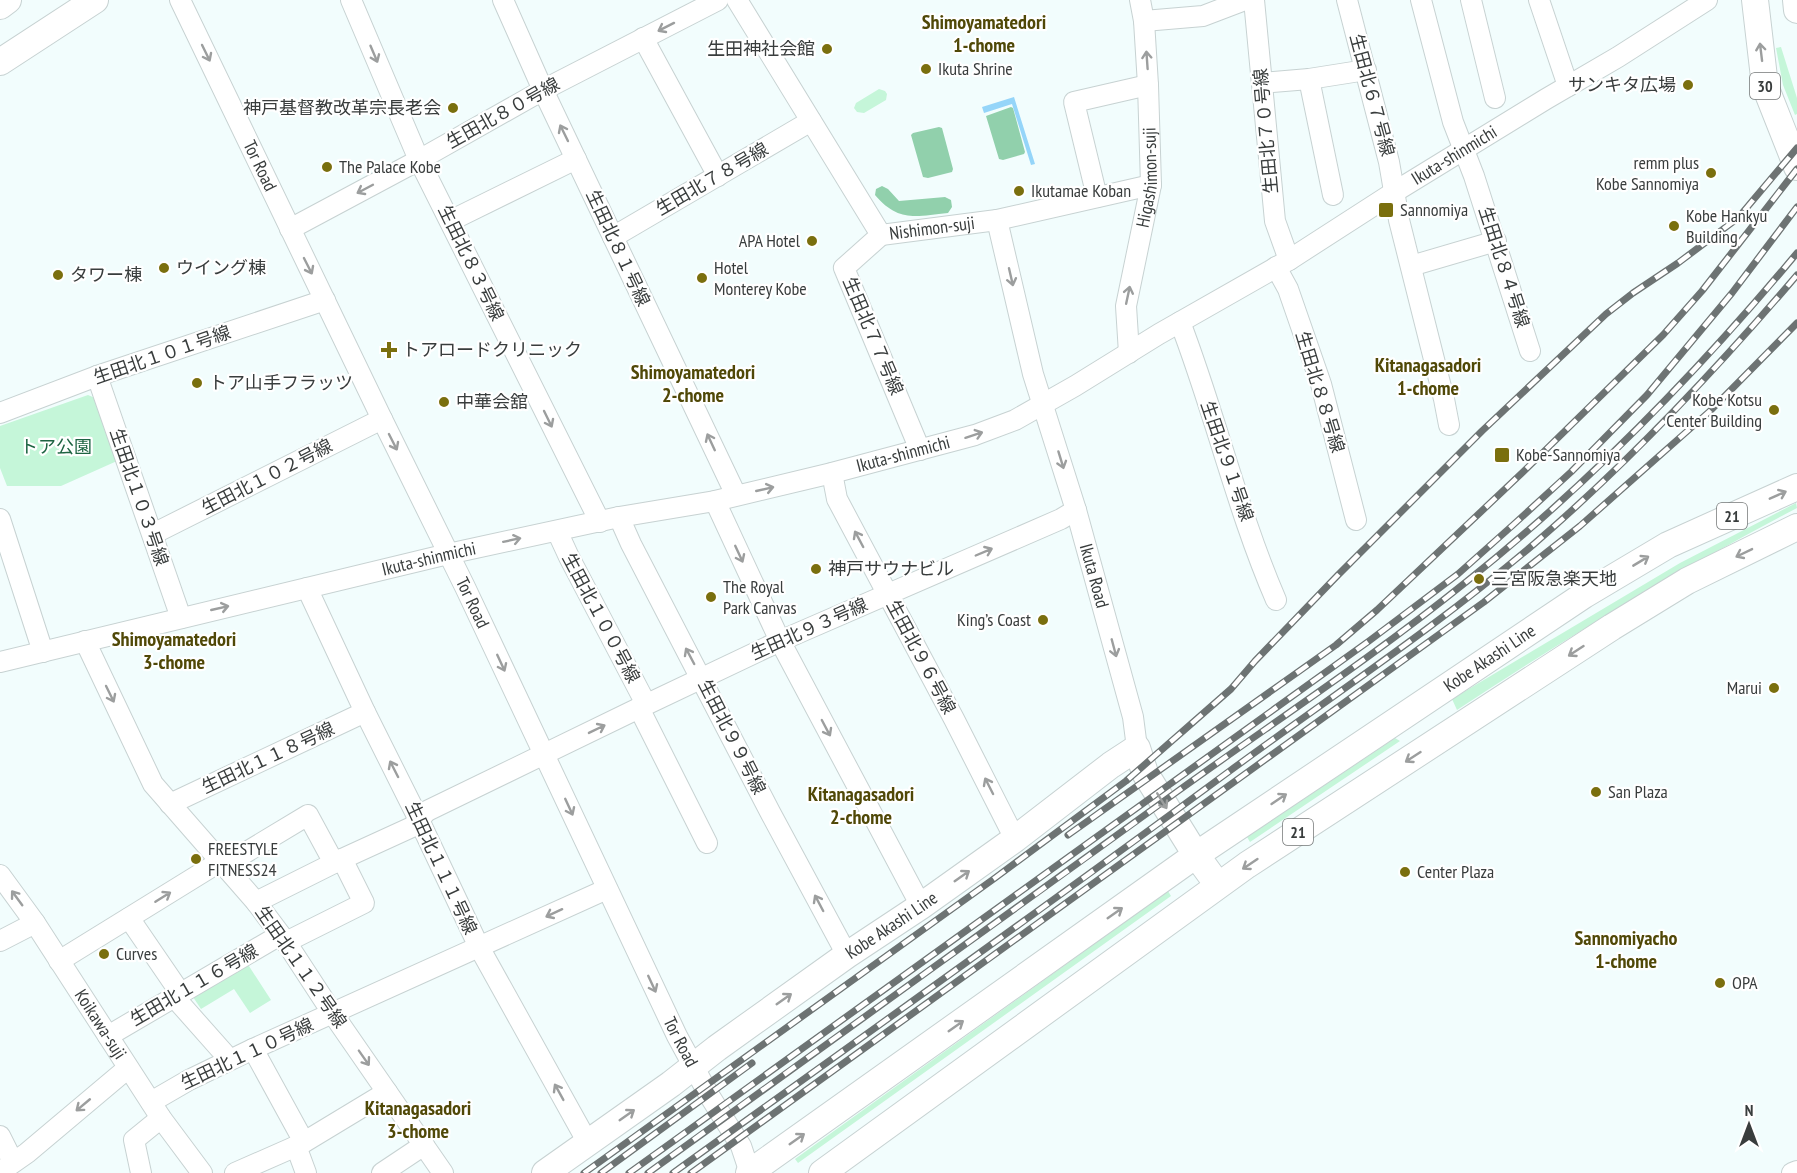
<svg xmlns="http://www.w3.org/2000/svg" width="1797" height="1173" font-family="'PT Sans Narrow','Noto Sans JP',sans-serif">
<rect width="100%" height="100%" fill="#f2fdfd"/>
<path fill="#c5f6d9" d="M1781 47 1797 98V114L1795 115 1783 85 1776 48Z
M879 89 885 91 887 94 886 100 864 113 857 112 854 108 856 103Z
M88 395 95 398 117 461 61 486H7L0 468V426Z
M1796 503 1797 508C1680 569 1567 637 1457 710L1452 699 1680 563Z
M1395 738 1400 741 1250 842 1247 837Z
M1168 891 1171 896 798 1163 795 1159Z
M247 963 271 1000 250 1013 234 989 201 1009 193 997Z"/>
<path fill="#91d0ac" d="M1011 107 1013 108 1025 152 1024 154 1003 160 999 159 986 116Z
M939 127 942 128 953 169 952 172 928 178 923 177 911 135 913 133Z
M882 186 888 189 899 201 945 197 951 200 952 207 948 213C916 216 899 223 875 195L876 189Z"/>
<path fill="#95d5f9" d="M1014 97 1035 164 1031 165 1012 104 984 113 982 107Z"/>
<g fill="none" stroke-linecap="round" stroke-linejoin="round">
<defs>
<g id="minor">
<path id="s1" d="M180 0 382 419 465 587 677 1036 709 1095 741 1146 750 1173"/>
<path d="M351 0 419 160 600 522"/>
<path d="M503 0 543 90 736 495"/>
<path id="s2" d="M737 0 881 235 997 220 1151 185"/>
<path d="M1254 0 1275 221 1289 260"/>
<path d="M1347 0 1389 162 1399 220 1444 399 1449 425"/>
<path d="M1421 0 1453 122 1474 176 1530 351"/>
<path d="M1471 0 1495 98"/>
<path d="M1539 0 1568 86"/>
<path d="M1144 21 1203 16 1245 0"/>
<path d="M643 38 718 176"/>
<path d="M1309 79 1333 195"/>
<path d="M1262 83 1309 79 1366 70"/>
<path d="M1097 197 1074 102 1148 85"/>
<path id="s3" d="M997 220 1033 374 1076 510 1133 717 1137 748"/>
<path d="M450 221 576 159"/>
<path d="M290 229 419 160 543 90 718 0"/>
<path d="M881 235 844 268 920 450"/>
<path d="M613 237 811 121"/>
<path d="M1411 266 1496 241"/>
<path d="M1276 267 1288 289 1321 384 1356 520"/>
<path d="M1180 322C1215 413 1237 510 1276 600"/>
<path id="s4" d="M1129 353 1126 306 1151 185 1148 85 1144 21 1140 0"/>
<path d="M97 376 181 618"/>
<path d="M0 413 97 376 325 300"/>
<path d="M832 473 837 499 954 719 1015 839"/>
<path d="M715 501 780 641 921 906"/>
<path d="M619 517 631 544 770 812 847 955"/>
<path d="M0 519 43 652"/>
<path d="M557 531 569 557 646 704"/>
<path d="M153 534 382 419"/>
<path d="M307 588 365 712 419 820 479 947 588 1143"/>
<path d="M85 641 153 784 256 902 286 942 333 1014 443 1173"/>
<path id="s5" d="M0 662 448 554 619 517 715 501 832 473 975 435 1015 420 1075 386 1159 334 1289 260 1396 191 1546 99 1618 57 1707 0"/>
<path d="M639 708 707 843"/>
<path d="M170 804 365 712"/>
<path d="M225 865 308 815 334 863"/>
<path id="s6" d="M0 875 35 923 161 1118 202 1173"/>
<path d="M256 902 342 859 412 827 427 811 639 708 780 641 1061 519 1076 510"/>
<path d="M129 918 181 994"/>
<path d="M0 941 35 923"/>
<path d="M286 942 364 903 342 859"/>
<path d="M59 961 221 861"/>
<path d="M175 998 230 1060"/>
<path d="M108 1036 280 935"/>
<path d="M253 1049 304 1142"/>
<path d="M151 1102 189 1080 253 1049 607 889"/>
<path d="M0 1136 13 1162"/>
<path d="M296 1146 306 1173"/>
<path d="M0 1172 27 1153 128 1068"/>
<path d="M141 1173 134 1140 161 1118"/>
<path d="M235 1173 301 1144 387 1092"/>
<path d="M382 1173 424 1145"/>
<path d="M1792 1173 1797 1171"/>
</g>
<g id="major">
<path d="M1755 0 1765 86 1797 167"/>
<path d="M1796 0 1797 10"/>
<path d="M0 6 8 0"/>
<path d="M0 62 95 0"/>
<path id="s7" d="M545 1173 671 1084 717 1048 847 955 921 906 1015 839 1111 765 1137 748 1145 773 1196 855 1218 885"/>
<path id="s8" d="M749 1173 1196 855 1584 595 1668 545 1797 487"/>
<path d="M822 1173 1247 865 1612 627 1687 581 1797 527"/>
</g>
</defs>
<use href="#minor" stroke="#c7d2d2" stroke-width="22"/>
<use href="#major" stroke="#c7d2d2" stroke-width="28"/>
<use href="#minor" stroke="#fff" stroke-width="20"/>
<use href="#major" stroke="#fff" stroke-width="26"/>
<defs>
<path id="rail" d="M1068 835 1336 645 1377 610 1523 472 1663 335 1702 291 1797 169
M584 1173 995 878 1126 781 1231 689 1255 661 1338 575 1482 431 1606 314 1633 293 1678 263 1738 218 1797 148
M601 1173 752 1063
M629 1173 1369 641 1458 574 1513 525 1571 472 1647 395 1732 293 1797 207
M648 1173C824 1045 1002 919 1178 791 1274 722 1373 657 1466 582 1588 485 1697 373 1797 253
M673 1173C859 1039 1047 906 1231 770 1333 695 1438 626 1534 544 1629 462 1716 370 1797 275
M691 1173 1484 602 1580 526 1710 411 1797 323"/>
</defs>
<use href="#rail" stroke="#6d7373" stroke-width="7"/>
<use href="#rail" stroke="#fff" stroke-width="4.5" stroke-dasharray="14" stroke-linecap="butt"/>
</g>
<defs><path id="oneway-shaft" d="M-6 0H5M1.5-3L5.5 0L1.5 3" fill="none" stroke-width="1.6" stroke-linecap="round" stroke-linejoin="round" transform="scale(1.5)"/></defs>
<g stroke="#9c9e9e">
<use href="#oneway-shaft" transform="translate(666 27) rotate(153)"/>
<use href="#oneway-shaft" transform="translate(1761 52) rotate(-97)"/>
<use href="#oneway-shaft" transform="translate(206 53) rotate(64)"/>
<use href="#oneway-shaft" transform="translate(374 54) rotate(67)"/>
<use href="#oneway-shaft" transform="translate(1147 60) rotate(-94)"/>
<use href="#oneway-shaft" transform="translate(564 133) rotate(-116)"/>
<use href="#oneway-shaft" transform="translate(365 189) rotate(152)"/>
<use href="#oneway-shaft" transform="translate(308 266) rotate(63)"/>
<use href="#oneway-shaft" transform="translate(1011 277) rotate(77)"/>
<use href="#oneway-shaft" transform="translate(1128 295) rotate(-78)"/>
<use href="#oneway-shaft" transform="translate(548 419) rotate(64)"/>
<use href="#oneway-shaft" transform="translate(974 435) rotate(-18)"/>
<use href="#oneway-shaft" transform="translate(393 442) rotate(63)"/>
<use href="#oneway-shaft" transform="translate(711 442) rotate(-115)"/>
<use href="#oneway-shaft" transform="translate(1061 460) rotate(73)"/>
<use href="#oneway-shaft" transform="translate(765 489) rotate(-13)"/>
<use href="#oneway-shaft" transform="translate(1778 495) rotate(-24)"/>
<use href="#oneway-shaft" transform="translate(859 539) rotate(-118)"/>
<use href="#oneway-shaft" transform="translate(512 540) rotate(-12)"/>
<use href="#oneway-shaft" transform="translate(984 552) rotate(-23)"/>
<use href="#oneway-shaft" transform="translate(1744 553) rotate(154)"/>
<use href="#oneway-shaft" transform="translate(739 554) rotate(65)"/>
<use href="#oneway-shaft" transform="translate(1641 561) rotate(-31)"/>
<use href="#oneway-shaft" transform="translate(220 608) rotate(-13)"/>
<use href="#oneway-shaft" transform="translate(1114 648) rotate(75)"/>
<use href="#oneway-shaft" transform="translate(1576 651) rotate(147)"/>
<use href="#oneway-shaft" transform="translate(690 656) rotate(-118)"/>
<use href="#oneway-shaft" transform="translate(501 663) rotate(65)"/>
<use href="#oneway-shaft" transform="translate(110 694) rotate(64)"/>
<use href="#oneway-shaft" transform="translate(826 728) rotate(62)"/>
<use href="#oneway-shaft" transform="translate(597 729) rotate(-26)"/>
<use href="#oneway-shaft" transform="translate(1413 757) rotate(147)"/>
<use href="#oneway-shaft" transform="translate(394 769) rotate(-117)"/>
<use href="#oneway-shaft" transform="translate(989 786) rotate(-117)"/>
<use href="#oneway-shaft" transform="translate(1279 799) rotate(-34)"/>
<use href="#oneway-shaft" transform="translate(1162 801) rotate(58)"/>
<use href="#oneway-shaft" transform="translate(569 807) rotate(65)"/>
<use href="#oneway-shaft" transform="translate(1250 864) rotate(146)"/>
<use href="#oneway-shaft" transform="translate(962 876) rotate(-35)"/>
<use href="#oneway-shaft" transform="translate(163 897) rotate(-32)"/>
<use href="#oneway-shaft" transform="translate(17 898) rotate(-126)"/>
<use href="#oneway-shaft" transform="translate(819 903) rotate(-118)"/>
<use href="#oneway-shaft" transform="translate(554 913) rotate(155)"/>
<use href="#oneway-shaft" transform="translate(1115 913) rotate(-35)"/>
<use href="#oneway-shaft" transform="translate(652 984) rotate(65)"/>
<use href="#oneway-shaft" transform="translate(784 999) rotate(-35)"/>
<use href="#oneway-shaft" transform="translate(956 1026) rotate(-35)"/>
<use href="#oneway-shaft" transform="translate(364 1058) rotate(55)"/>
<use href="#oneway-shaft" transform="translate(559 1092) rotate(-119)"/>
<use href="#oneway-shaft" transform="translate(83 1105) rotate(140)"/>
<use href="#oneway-shaft" transform="translate(627 1115) rotate(-35)"/>
<use href="#oneway-shaft" transform="translate(797 1139) rotate(-35)"/>
</g>
<g fill="#7a6f0e" stroke="#fff" stroke-width="2">
<circle cx="827" cy="49" r="6"/>
<circle cx="926" cy="69" r="6"/>
<circle cx="1688" cy="85" r="6"/>
<circle cx="453" cy="108" r="6"/>
<circle cx="327" cy="167" r="6"/>
<circle cx="1711" cy="173" r="6"/>
<circle cx="1019" cy="191" r="6"/>
<rect x="1378" y="202" width="16" height="16" rx="3"/>
<circle cx="1674" cy="226" r="6"/>
<circle cx="812" cy="241" r="6"/>
<circle cx="164" cy="268" r="6"/>
<circle cx="58" cy="275" r="6"/>
<circle cx="702" cy="278" r="6"/>
<path d="M386 341h6v6h6v6h-6v6h-6v-6h-6v-6h6z"/>
<circle cx="197" cy="383" r="6"/>
<circle cx="444" cy="402" r="6"/>
<circle cx="1774" cy="410" r="6"/>
<rect x="1494" y="447" width="16" height="16" rx="3"/>
<circle cx="816" cy="569" r="6"/>
<circle cx="1479" cy="579" r="6"/>
<circle cx="711" cy="597" r="6"/>
<circle cx="1043" cy="620" r="6"/>
<circle cx="1774" cy="688" r="6"/>
<circle cx="1596" cy="792" r="6"/>
<circle cx="196" cy="859" r="6"/>
<circle cx="1405" cy="872" r="6"/>
<circle cx="104" cy="954" r="6"/>
<circle cx="1720" cy="983" r="6"/>
</g>
<g text-anchor="middle" stroke-width="4.5" stroke-linejoin="round" paint-order="stroke">
<g fill="#fff" stroke="#747777" stroke-width="1.5">
<rect x="1750" y="73" width="30" height="26" rx="4.5"/>
<rect x="1717" y="503" width="30" height="26" rx="4.5"/>
<rect x="1283" y="819" width="30" height="26" rx="4.5"/>
</g>
<g font-size="16" font-weight="bold" fill="#393d3d">
<text x="1765" y="92">30</text>
<text x="1732" y="522">21</text>
<text x="1298" y="838">21</text>
</g>
<g font-size="18" fill="#393d3d" stroke="#fff" text-anchor="start">
<text x="815" y="55" text-anchor="end">生田神社会館</text>
<text x="938" y="75">Ikuta Shrine</text>
<text x="1676" y="91" text-anchor="end">サンキタ広場</text>
<text x="441" y="114" text-anchor="end">神戸基督教改革宗長老会</text>
<text x="1699" y="169" text-anchor="end">remm plus<tspan x="1699" dy="21">Kobe Sannomiya</tspan></text>
<text x="339" y="173">The Palace Kobe</text>
<text x="1031" y="197">Ikutamae Koban</text>
<text x="1400" y="216">Sannomiya</text>
<text x="1686" y="222">Kobe Hankyu<tspan x="1686" dy="21">Building</tspan></text>
<text x="800" y="247" text-anchor="end">APA Hotel</text>
<text x="176" y="274">ウイング棟</text>
<text x="714" y="274">Hotel<tspan x="714" dy="21">Monterey Kobe</tspan></text>
<text x="70" y="281">タワー棟</text>
<text x="402" y="356">トアロードクリニック</text>
<text x="209" y="389">トア山手フラッツ</text>
<text x="1762" y="406" text-anchor="end">Kobe Kotsu<tspan x="1762" dy="21">Center Building</tspan></text>
<text x="456" y="408">中華会舘</text>
<text x="1516" y="461">Kobe-Sannomiya</text>
<text x="828" y="575">神戸サウナビル</text>
<text x="1491" y="585">三宮阪急楽天地</text>
<text x="723" y="593">The Royal<tspan x="723" dy="21">Park Canvas</tspan></text>
<text x="1031" y="626" text-anchor="end">King’s Coast</text>
<text x="1762" y="694" text-anchor="end">Marui</text>
<text x="1608" y="798">San Plaza</text>
<text x="208" y="855">FREESTYLE<tspan x="208" dy="21">FITNESS24</tspan></text>
<text x="1417" y="878">Center Plaza</text>
<text x="116" y="960">Curves</text>
<text x="1732" y="989">OPA</text>
</g>
<g font-size="18" fill="#393d3d" stroke="#fff">
<text transform="translate(1372 95) rotate(75)" y="6">生田北６７号線</text>
<text transform="translate(503 113) rotate(-29)" y="6">生田北８０号線</text>
<text transform="translate(1266 131) rotate(-95)" y="6">生田北７０号線</text>
<text dy="6" stroke="none"><textPath href="#s5" startOffset="1557">Ikuta-shinmichi</textPath></text>
<text dy="6" stroke="none"><textPath href="#s1" startOffset="184">Tor Road</textPath></text>
<text dy="6" stroke="none"><textPath href="#s4" startOffset="178">Higashimon-suji</textPath></text>
<text transform="translate(712 179) rotate(-30)" y="6">生田北７８号線</text>
<text dy="6" stroke="none"><textPath href="#s2" startOffset="327">Nishimon-suji</textPath></text>
<text transform="translate(618 248) rotate(65)" y="6">生田北８１号線</text>
<text transform="translate(471 263) rotate(64)" y="6">生田北８３号線</text>
<text transform="translate(1504 267) rotate(72)" y="6">生田北８４号線</text>
<text transform="translate(873 336) rotate(67)" y="6">生田北７７号線</text>
<text transform="translate(162 355) rotate(-19)" y="6">生田北１０１号線</text>
<text transform="translate(1320 392) rotate(73)" y="6">生田北８８号線</text>
<text dy="6" stroke="none"><textPath href="#s5" startOffset="927">Ikuta-shinmichi</textPath></text>
<text transform="translate(1227 461) rotate(71)" y="6">生田北９１号線</text>
<text transform="translate(267 477) rotate(-27)" y="6">生田北１０２号線</text>
<text transform="translate(139 497) rotate(71)" y="6">生田北１０３号線</text>
<text dy="6" stroke="none"><textPath href="#s5" startOffset="441">Ikuta-shinmichi</textPath></text>
<text dy="6" stroke="none"><textPath href="#s3" startOffset="369">Ikuta Road</textPath></text>
<text dy="6" stroke="none"><textPath href="#s1" startOffset="670">Tor Road</textPath></text>
<text transform="translate(601 618) rotate(62)" y="6">生田北１００号線</text>
<text transform="translate(809 629) rotate(-24)" y="6">生田北９３号線</text>
<text transform="translate(921 657) rotate(62)" y="6">生田北９６号線</text>
<text dy="6" stroke="none"><textPath href="#s8" startOffset="902">Kobe Akashi Line</textPath></text>
<text transform="translate(732 737) rotate(63)" y="6">生田北９９号線</text>
<text transform="translate(268 758) rotate(-25)" y="6">生田北１１８号線</text>
<text transform="translate(441 868) rotate(65)" y="6">生田北１１１号線</text>
<text dy="6" stroke="none"><textPath href="#s7" startOffset="426">Kobe Akashi Line</textPath></text>
<text transform="translate(301 967) rotate(55)" y="6">生田北１１２号線</text>
<text transform="translate(194 985) rotate(-30)" y="6">生田北１１６号線</text>
<text dy="6" stroke="none"><textPath href="#s6" startOffset="180">Koikawa-suji</textPath></text>
<text dy="6" stroke="none"><textPath href="#s1" startOffset="1156">Tor Road</textPath></text>
<text transform="translate(247 1054) rotate(-25)" y="6">生田北１１０号線</text>
</g>
<g font-size="18" fill="#1d6442" stroke="#fff">
<text x="56" y="453">トア公園</text>
</g>
<g font-size="20" font-weight="bold" fill="#504807" stroke="#fff">
<text x="984" y="29">Shimoyamatedori<tspan x="984" dy="23">1-chome</tspan></text>
<text x="1428" y="372">Kitanagasadori<tspan x="1428" dy="23">1-chome</tspan></text>
<text x="693" y="379">Shimoyamatedori<tspan x="693" dy="23">2-chome</tspan></text>
<text x="174" y="646">Shimoyamatedori<tspan x="174" dy="23">3-chome</tspan></text>
<text x="861" y="801">Kitanagasadori<tspan x="861" dy="23">2-chome</tspan></text>
<text x="1626" y="945">Sannomiyacho<tspan x="1626" dy="23">1-chome</tspan></text>
<text x="418" y="1115">Kitanagasadori<tspan x="418" dy="23">3-chome</tspan></text>
</g>
</g>
<g transform="translate(1749 1125)" stroke="#ffffff" stroke-width="4.5" paint-order="stroke">
<path d="M0-4.5L10 22L0 15L-10 22Z" fill="#393d3d"/>
<text y="-9" font-size="16" font-weight="bold" text-anchor="middle" fill="#393d3d">N</text>
</g>
</svg>
